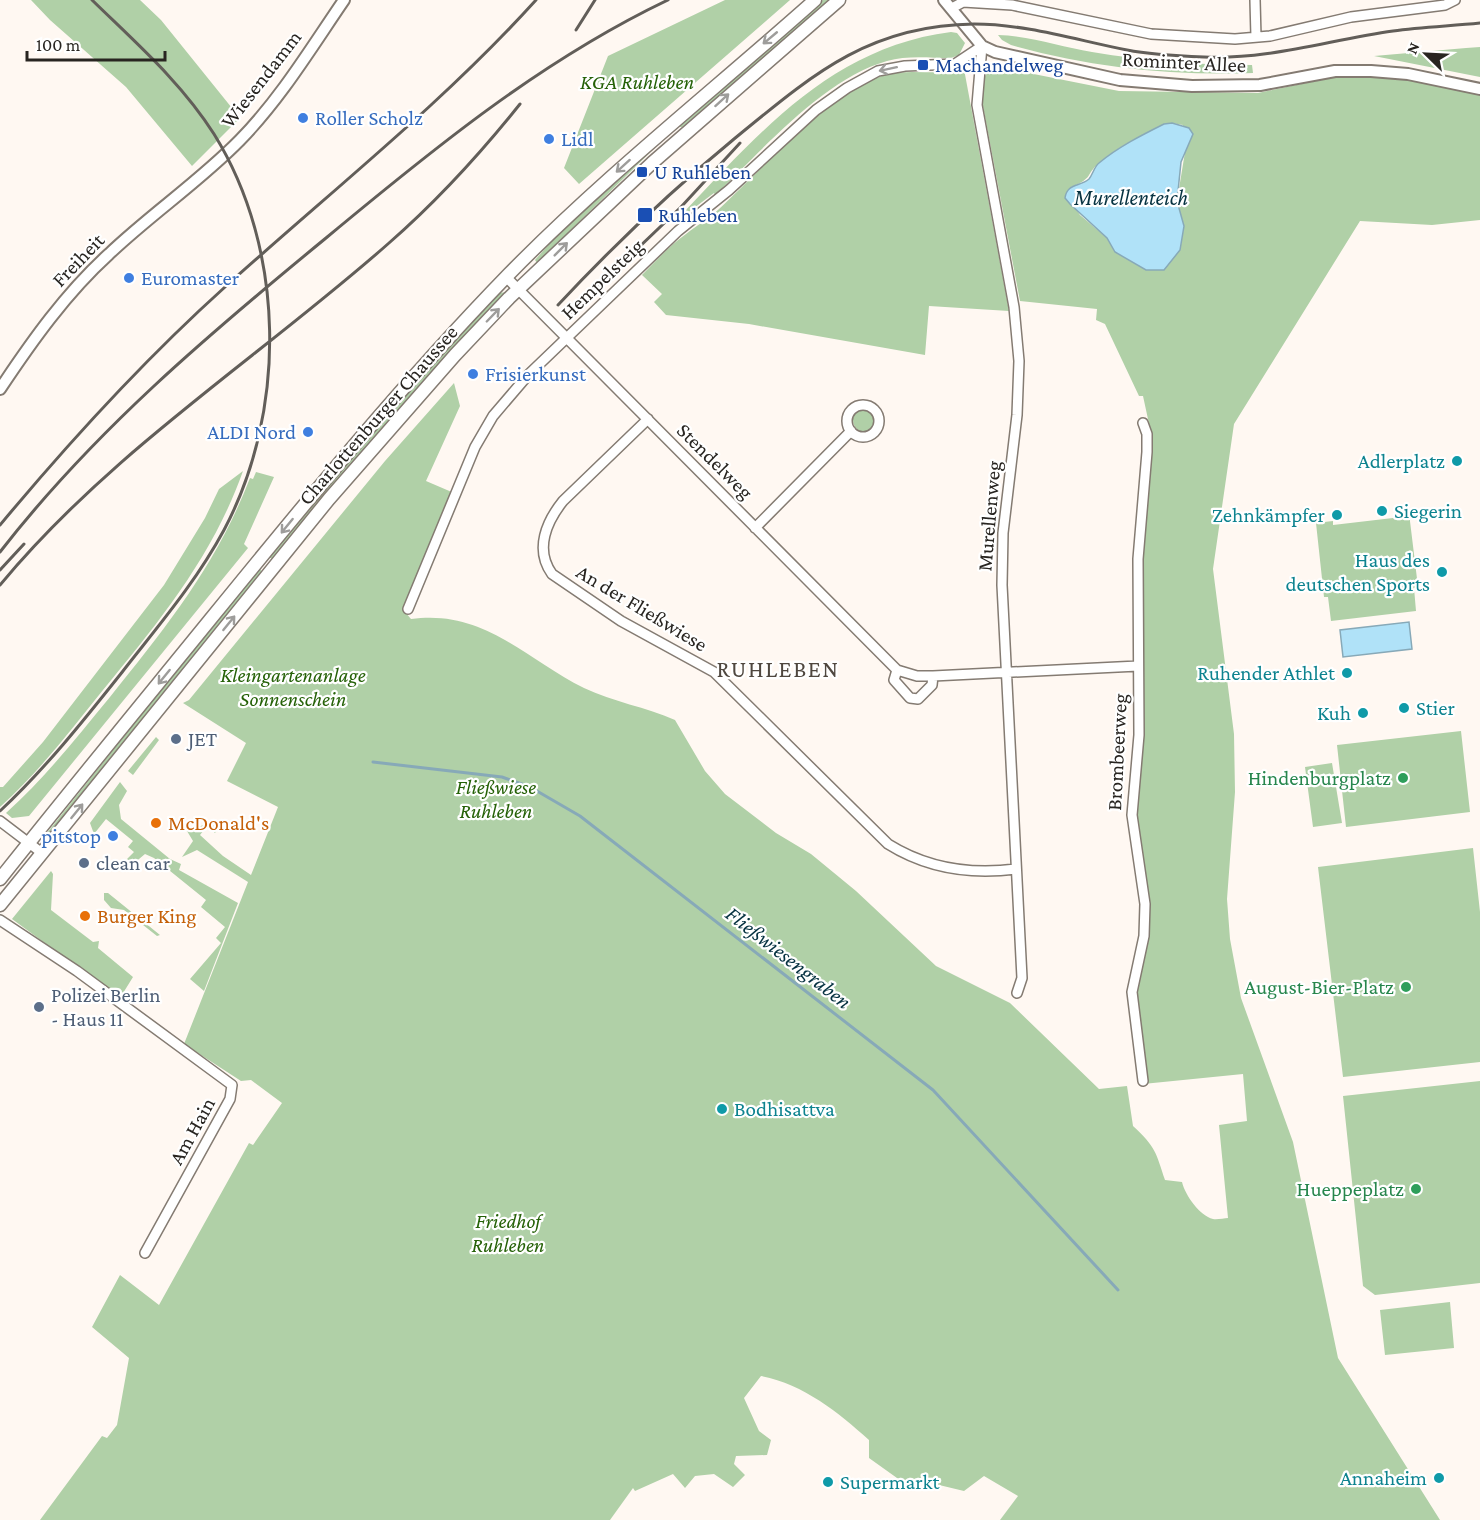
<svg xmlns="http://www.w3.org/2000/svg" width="1480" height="1520" font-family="'Crimson Pro',serif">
<rect width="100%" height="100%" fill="#fff8f2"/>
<path fill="#b0d0a7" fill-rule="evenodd" d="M31 0H140L161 20 240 118 192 166 126 87 50 20Z
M725 0H790L579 184 564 168 608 56Z
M823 0H832L682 127H679V122Z
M951 32 957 33 965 43 959 55 951 58C930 58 907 55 887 61 823 79 763 150 715 195L714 193 686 214 684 212C761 131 833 47 951 32Z
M998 35C1030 36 1061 47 1092 52 1146 61 1198 65 1252 65L1253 73C1172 76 1089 67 1011 45L1002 40Z
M1480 47V77L1374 56 1466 48Z
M994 66 1119 91 1258 93 1335 77H1368L1409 80 1480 95V220L1432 225 1360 221 1234 424 1213 569 1234 734 1235 792 1227 899 1230 939 1241 998 1293 1142 1338 1358 1440 1520H1000L1018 1496 984 1476 964 1491 910 1478 904 1483 869 1458V1440C838 1412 803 1384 761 1376L744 1398 759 1431 771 1440 767 1455 736 1456 734 1464 745 1475 733 1487 714 1474 695 1476 685 1488 673 1474 635 1491 633 1488 610 1520H40L102 1436 107 1438 117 1425 129 1358 92 1327 120 1275 159 1305 249 1143 253 1145 282 1103 251 1080 241 1081 184 1044 248 882 197 850 182 857 193 841 187 831 209 823 218 828 215 833 207 826 200 835 223 856 251 875 278 807 227 781 246 743 183 703 189 700 385 461 454 383 460 406 426 481 454 493 405 612 411 619C484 609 524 658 584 688 613 702 646 707 675 720L705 771 725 794 776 833 811 854 856 891 936 966 1010 1003 1099 1089 1127 1086 1133 1126C1156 1147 1156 1153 1165 1180L1182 1182C1185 1195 1200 1216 1213 1219 1217 1220 1224 1218 1228 1218L1219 1125 1247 1121 1243 1074 1143 1084 1137 986 1149 939 1150 915 1137 832V807L1143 722 1142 573 1151 433 1143 396H1139L1105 324 1096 320 1097 309 1020 301 983 106C982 91 980 75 994 66ZM1172 123 1183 125 1185 152 1177 201 1184 226 1180 250 1146 270 1115 252 1107 238 1080 215 1076 209 1071 187C1094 178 1085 175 1099 163 1117 147 1142 135 1164 124Z
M964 69 1009 311 929 306 925 355 749 324 666 315 654 302 662 294 642 275C656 261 670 245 686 234 697 225 709 219 719 209 760 171 831 92 882 76 909 67 938 77 964 69Z
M665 134 667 136 537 263 535 260 568 223Z
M507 292 372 439 274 559 270 558 269 555C343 465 419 378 499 293Z
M853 420a12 12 0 1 1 24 0a12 12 0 1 1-24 0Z
M243 471C213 556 159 622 103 690 70 731 39 772 0 807V787H3L43 742 164 585 205 518 219 489Z
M256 472 274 477 244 544 248 548 29 816 12 818 6 813C45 778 77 737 110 697 167 626 217 564 250 478L253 479Z
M1409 513 1418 587 1414 588 1416 611 1331 621 1328 597H1324L1316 523 1333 521V525L1393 518V515Z
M258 568 263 572 47 838H43Z
M1461 731 1470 812 1346 827 1337 745Z
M156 737 159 740 133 775 128 771Z
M1332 763 1342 823 1313 827 1305 767Z
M120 782 127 791 119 805 121 819 170 859 181 864 179 870 238 903 204 991 190 979 221 943 216 938 225 927 201 907 206 900 154 858 145 854 133 864 127 859 134 852 128 847 133 841 106 819 94 834 90 823Z
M1473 848 1480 912V1062L1343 1077 1318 867Z
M51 871 53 874 51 910 93 942 99 941 98 948 133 977 120 998 12 919Z
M104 893H108L160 935 157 936 124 910 111 908 104 900Z
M1480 1081V1283L1375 1295 1363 1286 1343 1096Z
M1450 1302 1454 1348 1385 1355 1380 1310Z"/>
<path fill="#b0e2f8" stroke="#87a9b8" stroke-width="1.5" d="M1172 123 1189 128 1193 134 1181 162 1177 201 1184 226 1180 250 1164 270H1146L1115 252 1107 238 1070 204 1065 198C1067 183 1080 187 1089 179 1093 174 1094 167 1099 163 1118 147 1142 135 1164 124Z
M1409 622 1412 649 1343 657 1340 630Z"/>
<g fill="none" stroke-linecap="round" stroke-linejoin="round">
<path stroke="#87a9b8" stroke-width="3" d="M373 762 502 777 530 787 580 816 933 1090 1118 1290"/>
<defs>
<path id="minor" d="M1255 0 1256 37
M952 8 963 2 1012 5 1151 34 1235 39 1270 36 1351 17 1445 5 1455 0
M506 277 897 670 917 676H933L1138 666
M847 421a16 16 0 1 1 32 0a16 16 0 1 1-32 0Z
M648 419 563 501C547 521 534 549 552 574L621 621 714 672 888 844C928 869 970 875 1016 869
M755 528 851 431
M408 609 475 447 493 416 528 375 678 231 729 190 816 110 847 88 878 71 905 66 955 64 982 46 977 105 1014 307 1019 361 1017 415 1003 533 1002 585 1022 978 1017 993
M897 670 894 680 910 698 918 699 932 685 933 676
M0 821 42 853
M0 920 77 971 232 1085 230 1099 145 1253
M1143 1081 1132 992 1144 936 1145 904 1132 815 1139 735 1138 559 1147 452V434L1143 423"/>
<path id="tertiary" d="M944 0 982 46 995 52 1120 80 1192 86 1260 85 1335 71H1371L1408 74 1480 89
M0 389C32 341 66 293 109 254 151 214 200 181 240 140 281 98 311 48 344 0"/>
<path id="secondary" d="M0 879C69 792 139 707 209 621 306 502 402 384 509 274 605 176 713 91 815 0
M0 905 329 499 455 355 509 298 652 163 839 0"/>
</defs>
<use href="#minor" stroke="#847b72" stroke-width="12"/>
<use href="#tertiary" stroke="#847b72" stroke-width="14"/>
<use href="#secondary" stroke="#847b72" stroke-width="15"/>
<use href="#minor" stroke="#fff" stroke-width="9"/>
<use href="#tertiary" stroke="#fff" stroke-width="10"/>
<use href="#secondary" stroke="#fff" stroke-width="12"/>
<path stroke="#625e59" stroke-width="3" d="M576 30 595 0
M558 305C613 246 671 191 734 139 811 76 868 25 974 24 1026 24 1076 40 1127 50 1152 55 1178 56 1204 57 1268 60 1329 40 1393 31 1421 27 1451 26 1480 23
M568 315 681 207 740 143
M0 525C70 441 144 360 225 287 330 192 441 105 536 0
M0 552C93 432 209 334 326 238 433 149 542 60 668 0
M0 570 24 544
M0 585C112 450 259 358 389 243 437 201 480 154 520 104
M0 811C46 768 84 720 123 671 159 625 196 582 224 530 287 411 286 250 214 134 181 82 136 43 92 0"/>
</g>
<defs><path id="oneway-shaft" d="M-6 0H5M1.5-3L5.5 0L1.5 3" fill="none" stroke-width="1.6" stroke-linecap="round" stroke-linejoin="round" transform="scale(1.5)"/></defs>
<g stroke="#9e9d9b">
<use href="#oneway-shaft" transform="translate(770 38) rotate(140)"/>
<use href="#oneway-shaft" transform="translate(888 69) rotate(168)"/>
<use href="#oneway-shaft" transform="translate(722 100) rotate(-42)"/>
<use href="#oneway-shaft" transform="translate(623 166) rotate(138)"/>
<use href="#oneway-shaft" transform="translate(561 249) rotate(-45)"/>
<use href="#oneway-shaft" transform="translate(493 315) rotate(-46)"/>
<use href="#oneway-shaft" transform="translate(287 526) rotate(129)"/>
<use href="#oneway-shaft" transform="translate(229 623) rotate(-51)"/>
<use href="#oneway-shaft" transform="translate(164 677) rotate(129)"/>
<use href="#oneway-shaft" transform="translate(77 811) rotate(-51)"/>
</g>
<g fill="#1a4fb4" stroke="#fff" stroke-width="2">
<rect x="917" y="59" width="12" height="12" rx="3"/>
<rect x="636" y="166" width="12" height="12" rx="3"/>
<rect x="637" y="207" width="16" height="16" rx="3"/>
</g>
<g fill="#3f7fe0" stroke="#fff" stroke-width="2">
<circle cx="303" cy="118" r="6"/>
<circle cx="549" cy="139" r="6"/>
<circle cx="129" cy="278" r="6"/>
<circle cx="473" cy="374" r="6"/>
<circle cx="308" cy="432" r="6"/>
<circle cx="113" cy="836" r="6"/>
</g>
<g fill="#0f9aa8" stroke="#fff" stroke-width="2">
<circle cx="1457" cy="461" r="6"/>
<circle cx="1382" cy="511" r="6"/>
<circle cx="1337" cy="515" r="6"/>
<circle cx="1442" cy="572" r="6"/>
<circle cx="1347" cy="673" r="6"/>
<circle cx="1404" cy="708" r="6"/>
<circle cx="1363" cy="713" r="6"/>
<circle cx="722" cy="1109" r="6"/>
<circle cx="1439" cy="1478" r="6"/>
<circle cx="828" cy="1482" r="6"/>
</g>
<g fill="#5c6f8a" stroke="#fff" stroke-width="2">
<circle cx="176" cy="739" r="6"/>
<circle cx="84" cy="863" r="6"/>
<circle cx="39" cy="1007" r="6"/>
</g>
<g fill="#2e9e5b" stroke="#fff" stroke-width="2">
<circle cx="1403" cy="778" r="6"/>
<circle cx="1406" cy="987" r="6"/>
<circle cx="1416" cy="1189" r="6"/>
</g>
<g fill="#e8710a" stroke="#fff" stroke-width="2">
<circle cx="156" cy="823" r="6"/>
<circle cx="85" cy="916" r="6"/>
</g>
<g text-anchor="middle" stroke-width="4.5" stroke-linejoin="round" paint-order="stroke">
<g font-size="21" fill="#282521" stroke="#fff">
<text transform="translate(1184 62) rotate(3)" y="7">Rominter Allee</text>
<text transform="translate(261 79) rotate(-52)" y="7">Wiesendamm</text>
<text transform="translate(78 260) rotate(-46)" y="7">Freiheit</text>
<text transform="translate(602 279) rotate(-44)" y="7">Hempelsteig</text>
<text transform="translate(378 415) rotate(-49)" y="7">Charlottenburger Chaussee</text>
<text transform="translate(715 461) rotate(45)" y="7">Stendelweg</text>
<text transform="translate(989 516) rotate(-85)" y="7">Murellenweg</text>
<text transform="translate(642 608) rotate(31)" y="7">An der Fließwiese</text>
<text transform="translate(1117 752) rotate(-87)" y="7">Brombeerweg</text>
<text transform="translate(192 1131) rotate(-61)" y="7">Am Hain</text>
</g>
<g font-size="21" fill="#164399" stroke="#fff" text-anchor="start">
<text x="935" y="72">Machandelweg</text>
<text x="654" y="179">U Ruhleben</text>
<text x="658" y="222">Ruhleben</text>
</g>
<g font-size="21" font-style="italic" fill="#256107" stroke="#fff">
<text x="637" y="89">KGA Ruhleben</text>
<text x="293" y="682">Kleingartenanlage<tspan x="293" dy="24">Sonnenschein</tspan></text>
<text x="496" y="794">Fließwiese<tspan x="496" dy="24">Ruhleben</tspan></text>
<text x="508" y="1228">Friedhof<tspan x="508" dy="24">Ruhleben</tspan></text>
</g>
<g font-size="21" fill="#366cbe" stroke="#fff" text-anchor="start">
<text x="315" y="125">Roller Scholz</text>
<text x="561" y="146">Lidl</text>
<text x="141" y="285">Euromaster</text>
<text x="485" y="381">Frisierkunst</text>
<text x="296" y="439" text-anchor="end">ALDI Nord</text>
<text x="101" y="843" text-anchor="end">pitstop</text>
</g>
<g font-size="21" fill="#0d838f" stroke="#fff" text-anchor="end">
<text x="1445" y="468">Adlerplatz</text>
<text x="1394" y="518" text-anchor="start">Siegerin</text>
<text x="1325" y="522">Zehnkämpfer</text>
<text x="1430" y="567">Haus des<tspan x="1430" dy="24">deutschen Sports</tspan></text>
<text x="1335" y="680">Ruhender Athlet</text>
<text x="1416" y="715" text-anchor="start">Stier</text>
<text x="1351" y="720">Kuh</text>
<text x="734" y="1116" text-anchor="start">Bodhisattva</text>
<text x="1427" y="1485">Annaheim</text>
<text x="840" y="1489" text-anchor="start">Supermarkt</text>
</g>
<g font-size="21" fill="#4e5e75" stroke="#fff" text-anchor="start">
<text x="188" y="746">JET</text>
<text x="96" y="870">clean car</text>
<text x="51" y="1002">Polizei Berlin<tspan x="51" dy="24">- Haus 11</tspan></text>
</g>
<g font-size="21" fill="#27864d" stroke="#fff" text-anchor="end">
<text x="1391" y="785">Hindenburgplatz</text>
<text x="1394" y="994">August-Bier-Platz</text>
<text x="1404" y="1196">Hueppeplatz</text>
</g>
<g font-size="21" fill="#c56008" stroke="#fff" text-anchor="start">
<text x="168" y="830">McDonald's</text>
<text x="97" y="923">Burger King</text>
</g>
<g font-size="22" font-style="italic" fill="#063241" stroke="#fff">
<text x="1131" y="205">Murellenteich</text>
<text transform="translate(789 957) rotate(38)" y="8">Fließwiesengraben</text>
</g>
<g font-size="24" letter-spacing="1.5" fill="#4f473f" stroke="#fff">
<text x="778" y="677">RUHLEBEN</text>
</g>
</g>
<g transform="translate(1426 54) rotate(294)" stroke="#ffffff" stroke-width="4.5" paint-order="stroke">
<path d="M0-4.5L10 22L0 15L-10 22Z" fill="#282521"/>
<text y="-9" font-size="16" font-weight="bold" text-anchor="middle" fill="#282521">N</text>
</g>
<path d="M27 51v9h138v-9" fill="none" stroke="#282521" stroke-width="3"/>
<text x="36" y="51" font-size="18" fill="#282521" stroke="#ffffff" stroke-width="4.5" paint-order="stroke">100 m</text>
</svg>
